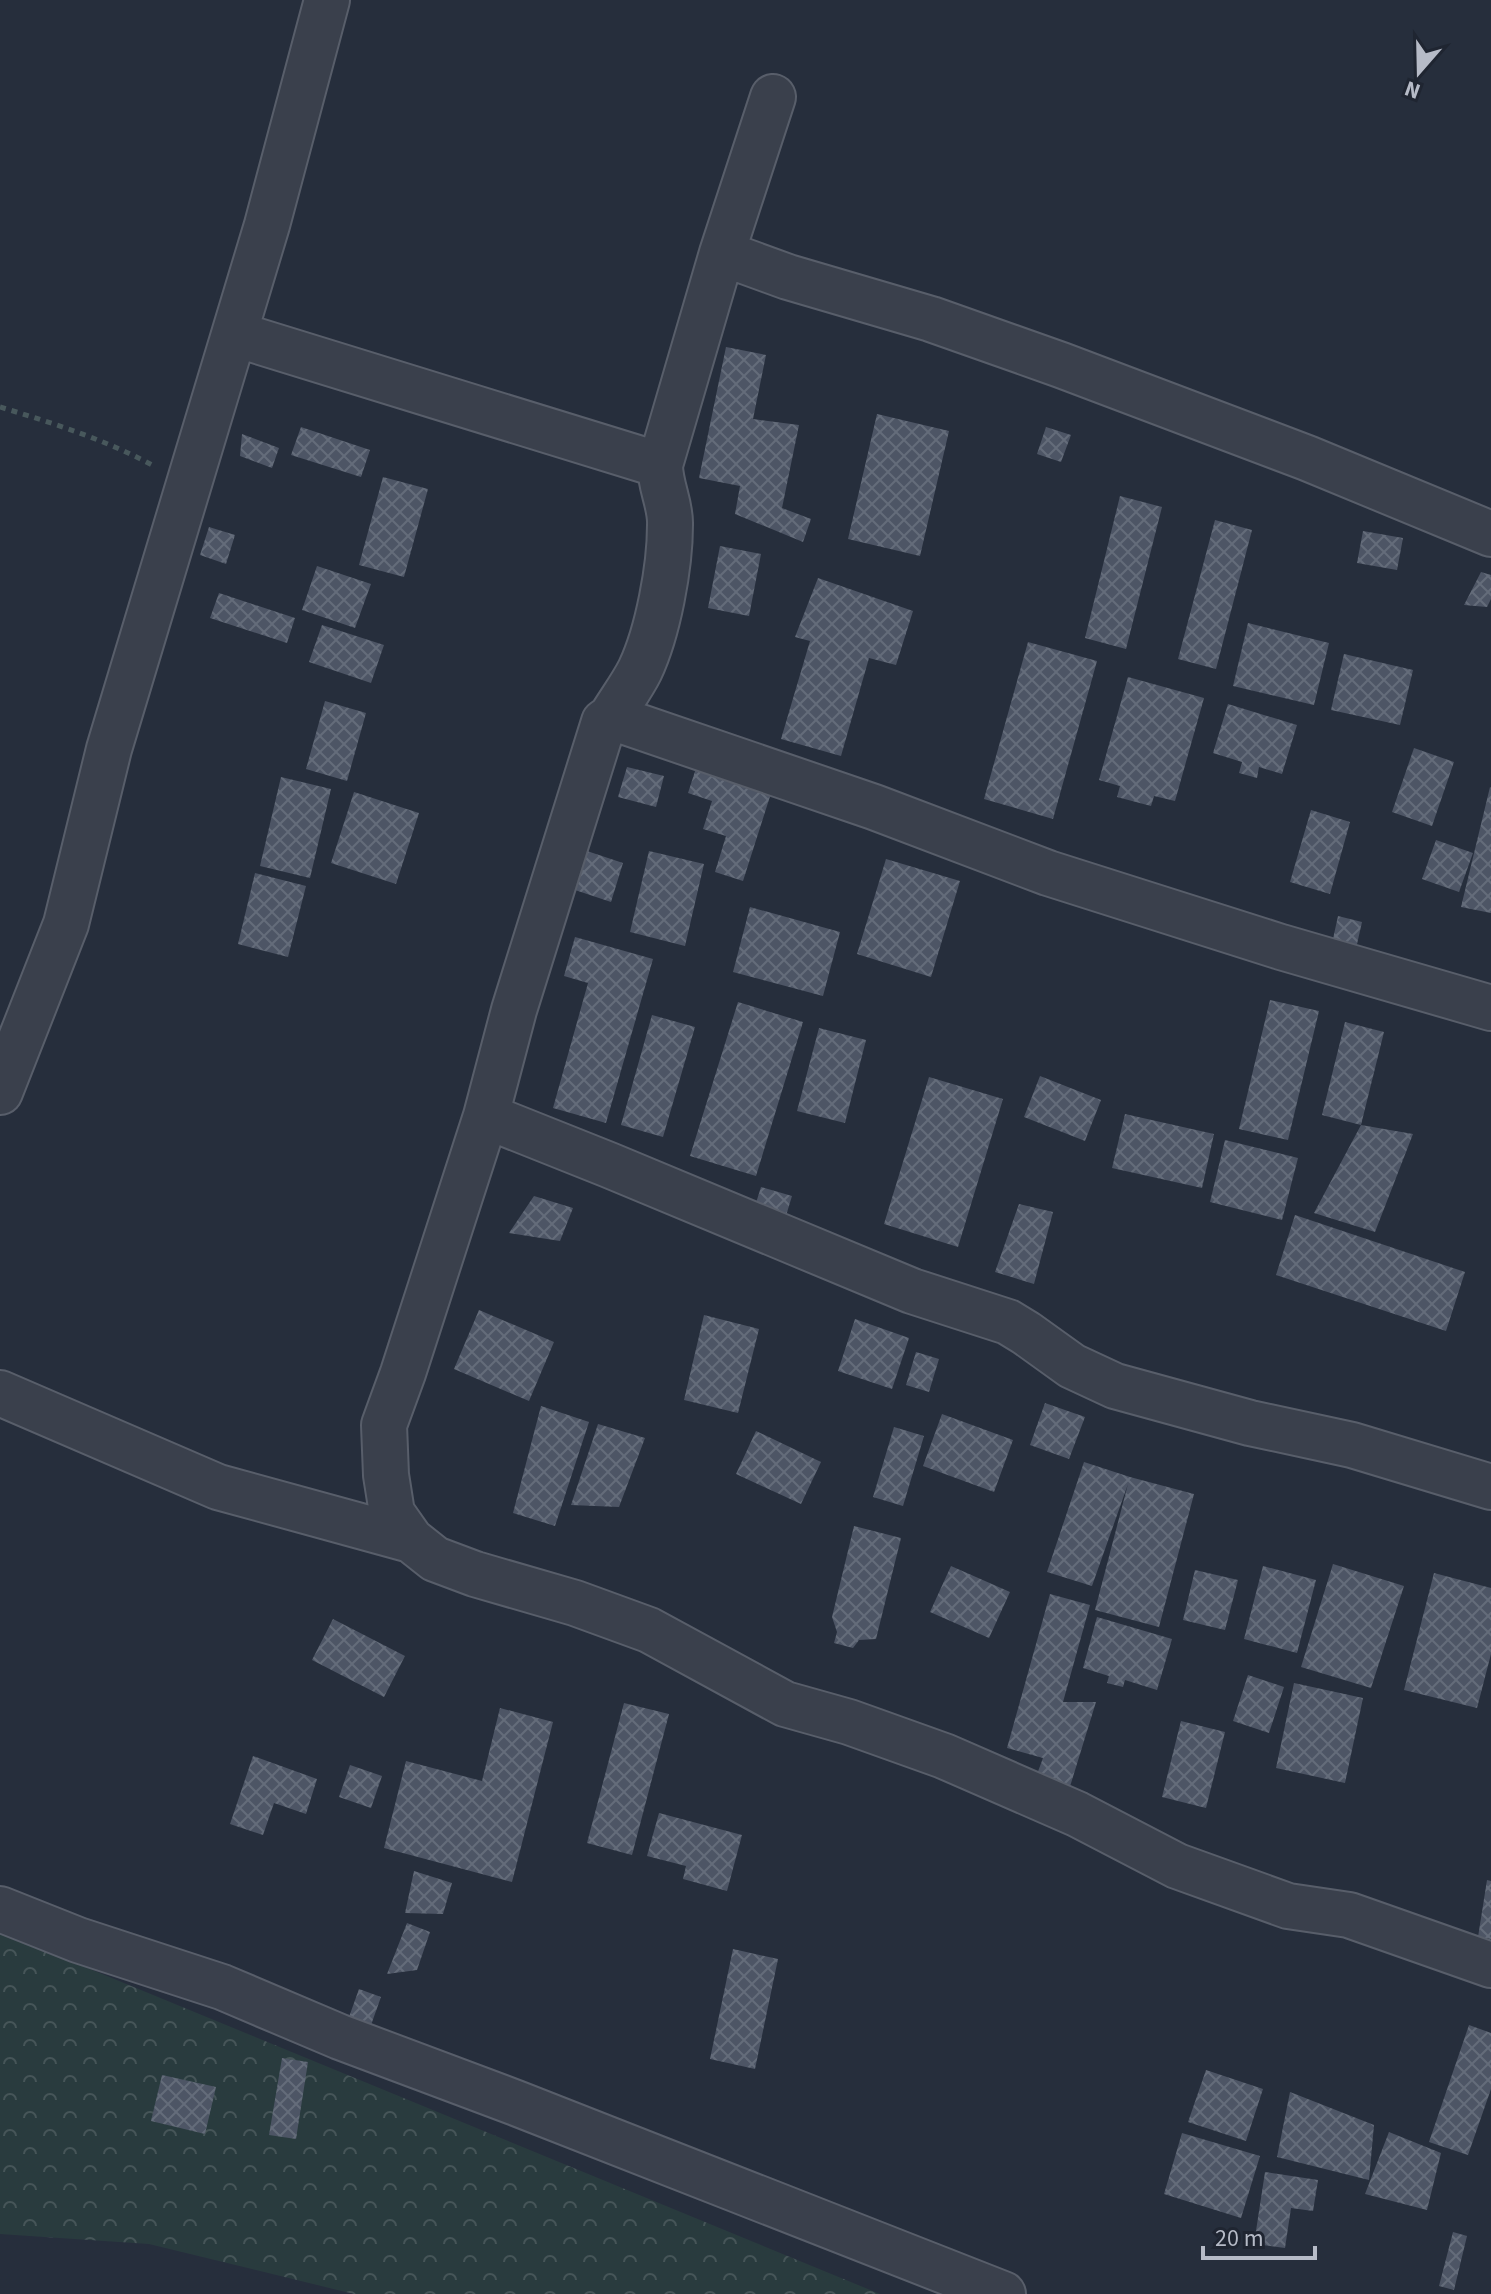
<svg xmlns="http://www.w3.org/2000/svg" width="1491" height="2294" font-family="'Source Sans 3',sans-serif">
<defs>
<pattern id="forest-crowns" width="20" height="18" patternUnits="userSpaceOnUse" patternTransform="scale(2)"><rect width="20" height="18" fill="#293b3e"/><path d="M2 6a3 3 0 1 1 6 0M12 15a3 3 0 1 1 6 0" fill="none" stroke="#465558"/></pattern>
<pattern id="building-cross-hatch" width="8" height="8" patternUnits="userSpaceOnUse" patternTransform="scale(2)"><rect width="8" height="8" fill="#4d5565"/><path d="M0 0l8 8M0 8l8-8" fill="none" stroke="#646c7a"/></pattern>
</defs>
<rect width="100%" height="100%" fill="#262e3c"/>
<path fill="url(#forest-crowns)" d="M0 1932 880 2294H354L149 2244 0 2234Z"/>
<path fill="url(#building-cross-hatch)" d="M726 347 766 355 753 419 799 425 782 508 811 519 803 542 735 514 740 486 699 478Z
M877 414 949 431 920 556 848 539Z
M301 427 370 450 361 477 291 455Z
M1046 427 1071 435 1061 462 1037 454Z
M242 434 279 448 272 468 240 456Z
M383 477 428 489 404 577 359 565Z
M1120 496 1162 507 1126 649 1085 638Z
M1215 520 1252 530 1216 669 1178 659Z
M209 527 235 535 226 564 200 555Z
M1363 531 1403 538 1397 570 1357 563Z
M720 546 761 554 749 616 708 608Z
M317 566 371 584 355 628 302 610Z
M1481 572 1491 575V599L1487 607 1464 605Z
M818 578 913 611 896 665 869 658 841 756 781 739 810 641 795 637Z
M219 593 295 618 287 643 210 618Z
M1248 623 1329 643 1314 705 1233 686Z
M322 625 384 645 371 683 309 662Z
M1028 642 1097 661 1053 819 984 799Z
M1344 654 1413 670 1400 725 1331 710Z
M1128 677 1204 698 1175 801 1154 796 1151 806 1117 797 1120 786 1099 780Z
M325 701 366 713 347 781 306 769Z
M1228 704 1297 725 1282 774 1259 767 1257 778 1239 773 1242 762 1213 753Z
M1414 748 1454 762 1432 826 1392 812Z
M698 762 773 787 743 881 715 872 726 836 703 829 712 801 688 793Z
M627 767 664 776 656 807 618 797Z
M281 777 331 789 310 878 260 866Z
M1490 787 1491 788V913L1461 907Z
M354 792 419 813 396 884 331 863Z
M1311 810 1350 822 1330 894 1290 882Z
M1436 840 1473 853 1459 892 1422 879Z
M584 850 623 863 611 902 572 889Z
M649 851 704 864 685 946 630 932Z
M886 859 960 881 931 977 857 954Z
M255 873 306 886 288 957 238 944Z
M750 907 840 932 823 996 733 972Z
M1338 916 1362 922 1355 953 1331 948Z
M575 937 653 959 606 1123 553 1108 588 983 564 976Z
M1270 1000 1319 1011 1288 1140 1239 1129Z
M738 1002 803 1022 756 1176 690 1156Z
M652 1015 695 1027 663 1137 621 1125Z
M1345 1022 1384 1032 1361 1125 1322 1115Z
M819 1028 866 1040 845 1123 797 1111Z
M1040 1076 1101 1100 1085 1141 1024 1117Z
M929 1077 1003 1099 958 1247 884 1224Z
M1125 1114 1214 1134 1202 1188 1112 1168Z
M1361 1125 1413 1134 1375 1232 1314 1213Z
M1225 1140 1298 1158 1282 1220 1210 1202Z
M761 1187 792 1196 781 1232 750 1222Z
M534 1196 573 1208 560 1241 509 1233Z
M1019 1204 1053 1212 1034 1284 995 1272Z
M1295 1215 1465 1272 1446 1331 1276 1275Z
M479 1310 554 1342 529 1401 454 1369Z
M704 1315 759 1329 738 1413 684 1400Z
M855 1319 909 1338 892 1389 838 1371Z
M916 1352 939 1359 929 1392 906 1385Z
M1045 1403 1085 1417 1069 1459 1030 1445Z
M541 1406 589 1422 555 1526 513 1513Z
M942 1414 1013 1440 994 1492 923 1466Z
M598 1424 645 1438 619 1507 571 1505Z
M894 1427 924 1436 903 1506 873 1497Z
M756 1431 821 1462 801 1504 736 1474Z
M1084 1462 1130 1477 1194 1494 1159 1627 1095 1610 1128 1484 1092 1586 1047 1572Z
M854 1526 901 1538 876 1639 859 1640 853 1648 834 1643 837 1632 832 1617Z
M1333 1564 1404 1586 1371 1688 1301 1667Z
M951 1566 1010 1592 989 1638 930 1612Z
M1263 1566 1316 1580 1297 1653 1244 1639Z
M1195 1570 1238 1580 1225 1630 1183 1620Z
M1434 1573 1491 1588V1654L1477 1708 1404 1690Z
M1050 1594 1090 1605 1063 1702H1096L1068 1793H1030L1043 1758 1007 1748Z
M1097 1617 1172 1639 1157 1690 1125 1680 1123 1687 1107 1683 1109 1676 1083 1668Z
M333 1619 405 1656 384 1697 312 1660Z
M1248 1675 1284 1687 1269 1733 1233 1721Z
M1294 1683 1363 1698 1345 1783 1276 1768Z
M624 1703 669 1714 632 1855 587 1843Z
M500 1708 553 1722 512 1882 384 1848 406 1761 482 1781Z
M1181 1721 1225 1732 1206 1808 1162 1797Z
M253 1756 317 1779 306 1814 274 1803 263 1835 230 1824Z
M350 1765 382 1776 371 1808 339 1797Z
M659 1813 742 1835 727 1891 683 1879 686 1866 647 1856Z
M414 1871 452 1883 443 1914 405 1913Z
M1487 1880 1491 1881V1939L1478 1937Z
M407 1923 430 1932 417 1970 387 1974Z
M733 1949 778 1959 755 2069 710 2059Z
M359 1989 381 1997 371 2025 349 2017Z
M1469 2025 1491 2033V2089L1468 2155 1429 2142Z
M282 2058 308 2062 296 2139 269 2135Z
M1206 2070 1263 2089 1246 2141 1188 2122Z
M162 2075 216 2087 205 2134 151 2121Z
M1290 2092 1374 2125 1369 2180 1277 2157Z
M1389 2132 1441 2153 1427 2210 1365 2194Z
M1182 2133 1260 2156 1241 2218 1164 2194Z
M1265 2172 1318 2180 1313 2211 1291 2208 1285 2248 1254 2244Z
M1453 2232 1467 2236 1454 2290 1439 2286Z"/>
<g fill="none" stroke-linecap="round" stroke-linejoin="round">
<defs>
<path id="minor" d="M773 97 722 253 660 465C660 486 671 505 670 525 670 567 658 632 640 670 632 686 620 702 611 717L604 722 514 1010 486 1116 403 1373 384 1425 386 1475 392 1513 411 1540 435 1559 475 1574 575 1603 649 1630 785 1704 849 1722 944 1756 1077 1814 1177 1866 1288 1906 1349 1915 1491 1965
M722 253 788 277 931 319 1061 365 1307 458 1491 534
M235 334 660 465
M611 717 874 807 1048 873 1281 947 1491 1008
M0 1092 66 924 109 749 267 225 327 0
M486 1116 609 1165 912 1291 1008 1322 1026 1333 1072 1366 1115 1386 1250 1423 1352 1445 1491 1487
M0 1393 218 1487 411 1540
M0 1909 78 1940 222 1987 340 2037 516 2103 1003 2294"/>
</defs>
<use href="#minor" stroke="#585e6a" stroke-width="48"/>
<path stroke="#48585c" stroke-width="5" stroke-dasharray="6 6" stroke-linecap="butt" d="M0 407C53 423 106 440 154 466"/>
<use href="#minor" stroke="#3a404c" stroke-width="44"/>
</g>
<g transform="translate(1419 72) rotate(200)" stroke="#1f2531" stroke-width="6" paint-order="stroke">
<path d="M0-6L14 30L0 20L-14 30Z" fill="#b6bbc7"/>
<text y="-12" font-size="22" font-weight="bold" text-anchor="middle" fill="#b6bbc7">N</text>
</g>
<path d="M1203 2246v12h112v-12" fill="none" stroke="#b6bbc7" stroke-width="4"/>
<text x="1215" y="2246" font-size="24" fill="#b6bbc7" stroke="#1f2531" stroke-width="6" paint-order="stroke">20 m</text>
</svg>
